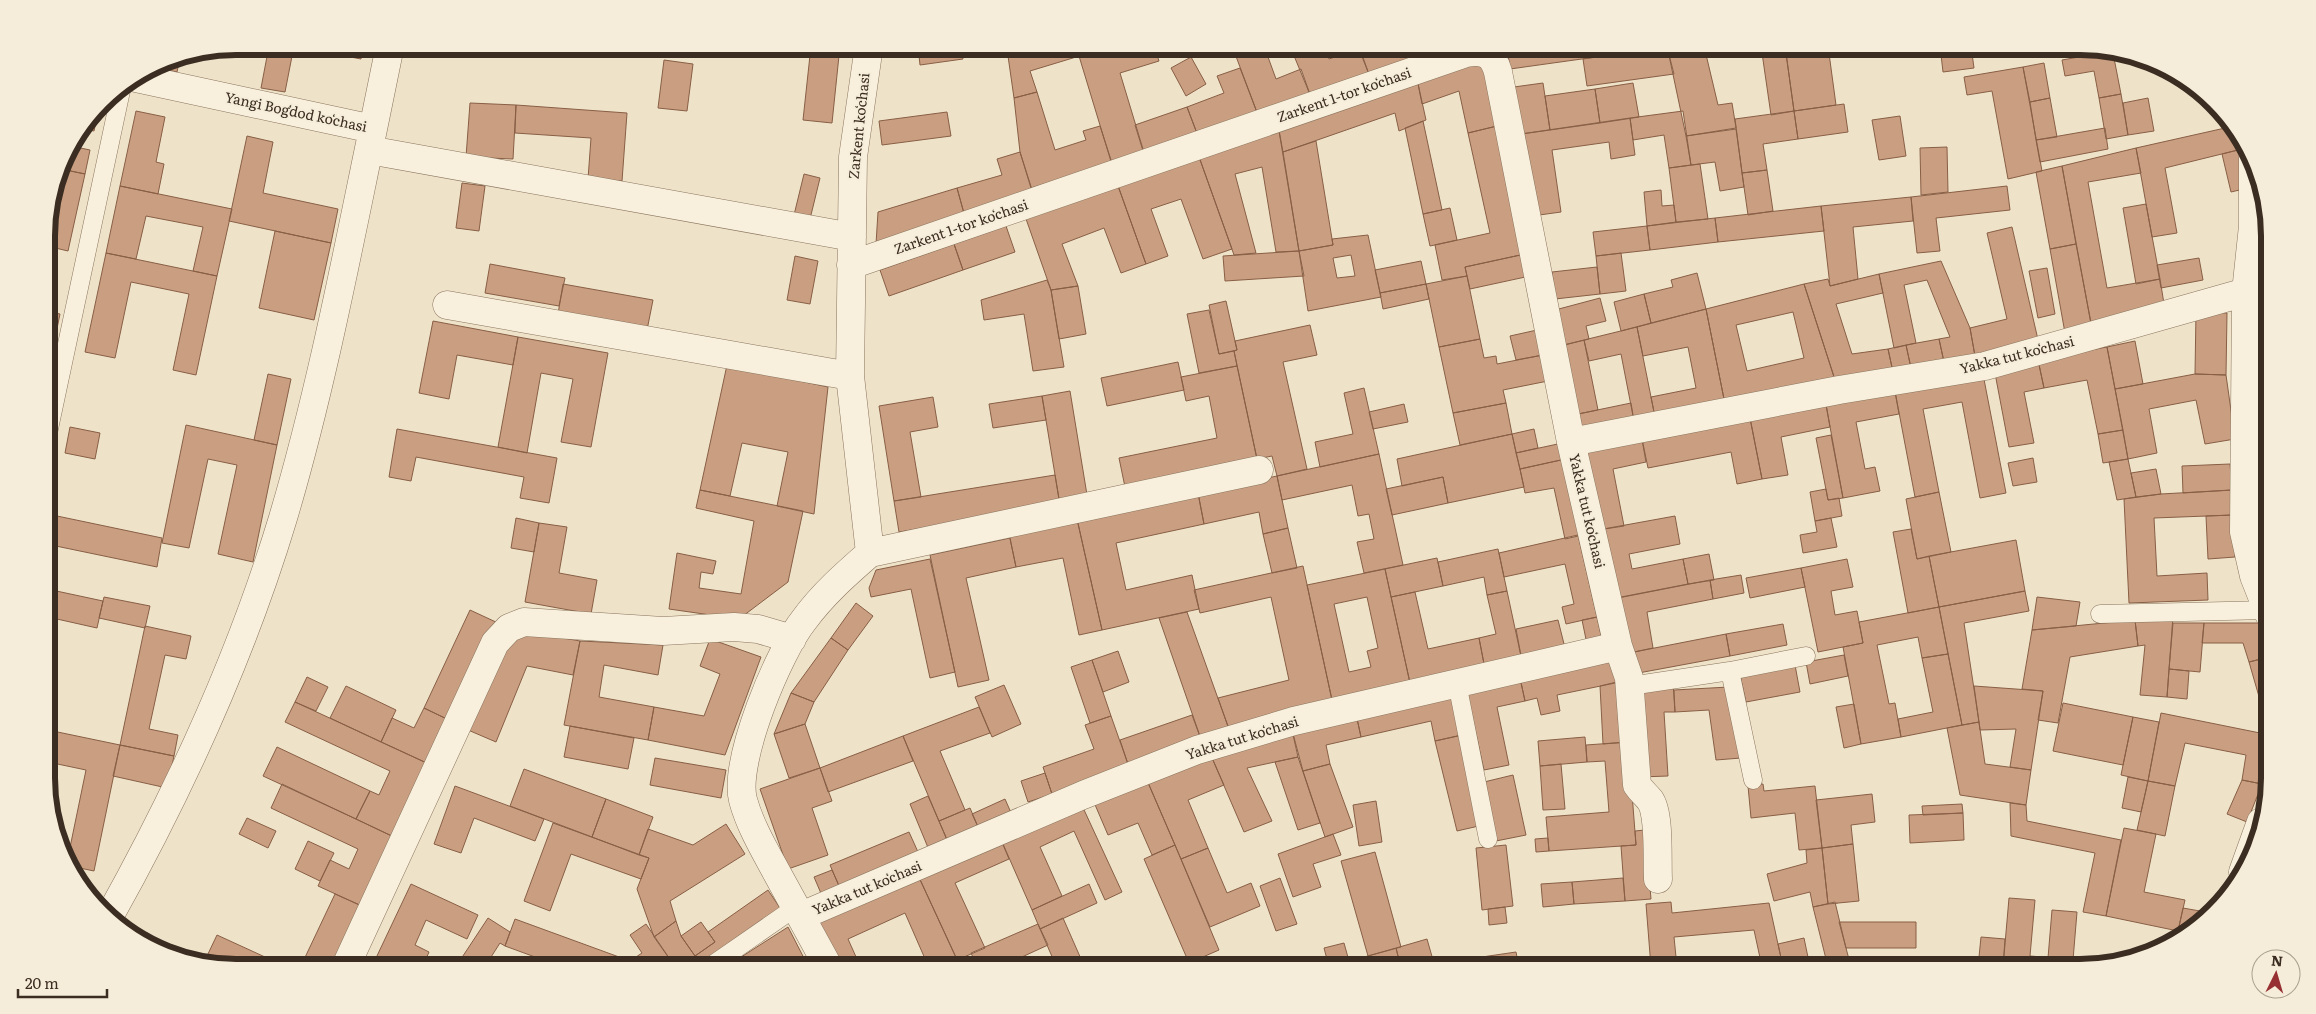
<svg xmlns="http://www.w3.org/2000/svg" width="2316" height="1014" font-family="Literata,serif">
<rect width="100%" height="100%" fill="#eee2c9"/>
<path fill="#ca9e81" stroke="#885f45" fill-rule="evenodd" d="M247 46H269L268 50Z
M269 46H294L285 92 261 88Z
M336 46H363L361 59 335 54Z
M635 46H696V51Z
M811 46H840L832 123 803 120Z
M918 46H961L963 59 920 65Z
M1041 46H1083L1086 54 1030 71 1037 92 1014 98 1008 56Z
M1083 46H1112L1086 54Z
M1112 46H1154L1159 61 1120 73 1146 159 1113 168 1079 56Z
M1232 46H1248L1234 51Z
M1248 46H1264L1276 79 1301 69 1311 97 1258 115 1234 51Z
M1290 46H1323L1329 59 1359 49 1370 77 1311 97Z
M1377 46H1436L1437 54 1370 77 1361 52Z
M1507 46H1595L1596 57 1510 69Z
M1704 46 1718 105 1732 103 1736 128 1686 136 1667 46Z
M1761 46H1785L1794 111 1771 115Z
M1785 46H1828L1836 105 1794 111Z
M1940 46H1971L1974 68 1943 72Z
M2080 46 2098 50 2099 53 2082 56Z
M1667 47 1674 74 1587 86 1583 59Z
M2107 52 2113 53 2121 94 2099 98 2094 71 2065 76 2062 60Z
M180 57 177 72 153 67 164 61Z
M1191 57 1206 84 1186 96 1171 68Z
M1483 58 1497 126 1468 133 1459 91 1422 104 1417 79Z
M664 60 693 64 687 111 658 108Z
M2044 63 2050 98 2030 102 2023 67Z
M2023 67 2042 171 2008 179 1992 91 1967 95 1964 77Z
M1240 68 1258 115 1198 136 1187 107 1224 93 1217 76Z
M1417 79 1426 120 1399 131 1395 113 1283 152 1278 125Z
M1543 83 1550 130 1521 134 1514 87Z
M1633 83 1639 117 1600 123 1595 89Z
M1595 89 1600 123 1550 130 1545 96Z
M1037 92 1055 150 1086 140 1083 131 1100 126 1112 163 1031 188 1020 152 1014 98Z
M2121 94 2128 135 2106 139 2099 98Z
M2050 98 2057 137 2036 140 2030 102Z
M2148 98 2154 131 2128 135 2123 103Z
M470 103 516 105 513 159 466 157Z
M1844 104 1848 132 1798 139 1794 111Z
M516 105 627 113 622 181 588 179 591 138 515 133Z
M1187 107 1198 136 1144 154 1135 125Z
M99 108 94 131 83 129Z
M136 111 165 117 156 162 164 164 158 194 120 186Z
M1683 111 1691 165 1669 168 1664 135 1633 140 1630 118Z
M1794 111 1798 139 1763 144 1767 170 1742 173 1735 119Z
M947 112 951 136 882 145 879 121Z
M1900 116 1906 156 1879 160 1872 120Z
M1630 118 1635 155 1611 159 1609 142 1552 150 1561 212 1532 216 1521 134Z
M1423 121 1442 210 1423 214 1405 128Z
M1278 125 1299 251 1276 252 1262 167 1235 174 1256 253 1234 255 1198 154Z
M1497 126 1525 254 1465 267 1467 276 1442 280 1435 245 1490 233 1468 133Z
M2234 126 2246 148 2165 168 2177 233 2152 237 2136 148Z
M2105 128 2108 149 2040 162 2036 140Z
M1736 129 1744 187 1720 191 1715 162 1691 165 1686 136Z
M247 136 273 142 263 193 338 209 331 243 229 221Z
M1316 141 1333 245 1299 251 1283 152Z
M71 146 90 150 85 174 61 169 66 152Z
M1947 147 1948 192 1921 195 1920 148Z
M2136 148 2141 173 2088 182 2107 288 2160 279 2165 310 2091 324 2062 166Z
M2246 148 2248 188 2231 192 2222 154Z
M1020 152 1034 196 965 217 957 188 1002 175 997 159Z
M1198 154 1232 249 1203 259 1181 199 1151 209 1168 256 1146 264 1117 183Z
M1700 164 1708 219 1676 222 1669 168Z
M2062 166 2076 244 2050 249 2036 172Z
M61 169 85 174 68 251 47 246V237Z
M1767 170 1773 211 1748 215 1742 173Z
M804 174 820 178 810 219 794 215Z
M462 183 485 186 479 231 456 228Z
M1117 183 1146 264 1121 273 1104 228 1062 244 1078 286 1051 290 1025 216Z
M120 186 232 209 217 276 193 271 203 227 146 216 136 259 106 253Z
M2007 186 2010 210 1936 218 1940 251 1917 253 1911 197Z
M957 188 965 217 876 244 878 212Z
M1661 190 1662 206 1674 205 1676 222 1647 226 1644 192Z
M2264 195 2268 211V237H2264Z
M1911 197 1913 221 1853 227 1858 279 1830 286 1821 206Z
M2146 204 2160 279 2136 284 2123 208Z
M1821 206 1824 231 1718 242 1715 218Z
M1450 208 1457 240 1430 246 1423 214Z
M1715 218 1718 242 1650 250 1647 226Z
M1006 226 1015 252 963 270 954 244Z
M1647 226 1650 250 1596 256 1593 232Z
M2012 227 2039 344 1975 356 1970 328 2007 319 1987 233Z
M275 231 331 243 314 320 259 308Z
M1368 235 1381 297 1308 311 1299 251 1333 245 1332 239ZM1351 255 1355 276 1337 278 1333 258Z
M2264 237H2268L2269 336 2257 335Z
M954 244 963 270 889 296 880 270Z
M2076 244 2092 328 2065 333 2050 249Z
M1299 251 1304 276 1225 281 1223 256Z
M106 253 217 276 196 375 173 370 189 294 131 282 115 358 85 352Z
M1621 253 1626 291 1600 294 1596 256Z
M1525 254 1530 276 1470 289 1465 267Z
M795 256 818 261 810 304 787 300Z
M2199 258 2203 280 2161 288 2157 265Z
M1421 261 1426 284 1380 293 1375 270Z
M1941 261 1970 328 1975 356 1944 362 1939 339 1950 337 1927 280 1904 285 1916 343 1894 348 1879 274Z
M490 264 565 278 559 306 485 293Z
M1597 267 1600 294 1555 299 1552 272Z
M2047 268 2055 314 2038 318 2029 271Z
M1697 273 1706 309 1651 323 1644 294 1673 287 1671 280Z
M1879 274 1883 293 1836 304 1852 354 1888 349 1893 372 1836 383 1804 284 1828 279 1830 286Z
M1467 276 1480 339 1439 347 1426 284Z
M1047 280 1051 290 1064 367 1033 371 1024 314 984 320 981 300Z
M563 284 653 300 647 330 558 314Z
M1426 284 1429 299 1383 309 1380 293Z
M1804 284 1836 383 1725 404 1706 309ZM1793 312 1804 358 1747 371 1736 325Z
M1078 286 1086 334 1059 339 1051 290Z
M1644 294 1651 323 1621 331 1614 302Z
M1600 298 1606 321 1586 326 1589 339 1564 345 1555 310Z
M1226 301 1237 350 1219 354 1209 305Z
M1706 309 1725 404 1655 417 1651 397 1696 388 1688 347 1643 356 1637 327Z
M1209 310 1219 354 1234 351 1237 366 1199 373 1187 314Z
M47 311 60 314 47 377Z
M2196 312 2227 313 2226 375 2195 374Z
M433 321 518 337 513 365 457 355 449 399 419 393Z
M1310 325 1317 355 1283 362 1307 469 1277 476 1272 456 1257 459 1234 351 1237 350 1235 341Z
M1637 327 1655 417 1634 421 1621 354 1589 361 1584 340Z
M1537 330 1543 355 1516 360 1510 336Z
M2265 336H2269V403L2260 402Z
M518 337 608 353 591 447 561 442 573 379 541 373 527 453 498 447Z
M1480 339 1484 358 1496 356 1497 364 1543 355 1548 381 1503 390 1506 403 1453 413 1439 347Z
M1939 339 1944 362 1911 368 1906 345Z
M1584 340 1598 410 1578 414 1564 345Z
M2135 341 2143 384 2115 389 2107 347Z
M1906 345 1911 368 1893 372 1888 349Z
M2107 347 2123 430 2098 434 2087 380 2044 388 2038 360Z
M2038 360 2044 388 2024 392 2034 443 2009 447 1994 368Z
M1178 362 1184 390 1107 406 1101 378Z
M727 365 828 387 814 514 777 506 788 452 742 443 730 496 700 490Z
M1237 366 1257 459 1125 487 1119 458 1217 438 1209 396 1186 401 1181 377Z
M1982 369 2006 493 1980 498 1962 402 1923 409 1939 492 1915 497 1894 386Z
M268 374 291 379 277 445 254 440Z
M2195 374 2226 375 2235 439 2205 444 2196 400 2149 409 2157 453 2128 459 2115 389Z
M1894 386 1899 414 1856 422 1865 469 1875 467 1880 491 1843 498 1825 399Z
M1364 388 1379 454 1320 467 1315 442 1353 434 1344 393Z
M1070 391 1088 501 1060 505 1042 396Z
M1042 396 1046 420 993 428 989 404Z
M933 397 938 427 910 432 921 497 894 501 879 406Z
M1825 399 1830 427 1781 437 1788 475 1762 479 1749 413Z
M2260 402 2269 403V450L2256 449Z
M1506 403 1512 434 1460 445 1453 413Z
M1631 403 1634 421 1581 431 1578 414Z
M1404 404 1408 422 1373 429 1369 412Z
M1749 413 1762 479 1737 484 1731 452 1648 468 1641 434Z
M186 425 277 445 253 562 218 554 237 465 208 459 189 548 162 543Z
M70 427 100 433 95 459 65 453Z
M397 429 557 458 549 503 520 498 524 477 416 457 411 481 389 477Z
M1534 429 1538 448 1516 453 1512 434Z
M2123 430 2128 459 2103 463 2098 434Z
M1512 434 1524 487 1448 503 1443 477 1402 486 1397 459Z
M1641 434 1646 462 1613 469 1624 526 1598 530 1581 445Z
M1831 435 1843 498 1828 500 1816 438Z
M1567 442 1570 458 1520 469 1516 453Z
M2256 449 2269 450V532H2268Z
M1379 454 1403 565 1364 573 1357 542 1374 539 1369 514 1358 516 1352 485 1282 500 1277 476Z
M1570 458 1587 534 1565 539 1554 488 1525 493 1520 469Z
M2033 458 2037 482 2013 486 2008 463Z
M2128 459 2136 497 2117 500 2109 462Z
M2230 464 2232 490 2183 493 2182 466Z
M2156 469 2161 494 2136 497 2131 473Z
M1055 475 1060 505 899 532 894 501Z
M1277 476 1288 528 1263 534 1259 512 1204 524 1198 493Z
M1443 477 1448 503 1392 515 1386 489Z
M1826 489 1828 500 1839 498 1842 516 1815 521 1810 492Z
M700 490 803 511 788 582 739 619 669 609 677 553 716 561 713 574 701 572 699 588 741 594 754 521 696 508Z
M2232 490 2233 515 2154 518 2157 576 2207 573 2208 600 2129 603 2124 499 2161 494Z
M1939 492 1951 552 1917 559 1906 499Z
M1198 493 1204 524 1116 543 1126 590 1192 575 1199 609 1102 630 1077 519Z
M2233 515 2235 557 2208 559 2206 516Z
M57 516 162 538 157 567 51 545Z
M1675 516 1680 544 1629 554 1632 569 1683 559 1688 584 1611 599 1598 530Z
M516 518 539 523 534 552 511 548Z
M1831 518 1837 547 1803 553 1800 535 1817 532 1815 521Z
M1077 519 1102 630 1079 635 1063 558 1016 567 1009 534Z
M539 523 567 527 559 573 597 580 591 614 525 602Z
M1288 528 1297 568 1272 573 1263 534Z
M1911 529 1917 559 1929 556 1939 607 1908 613 1893 532Z
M1578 535 1597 617 1566 624 1562 607 1574 604 1565 564 1504 577 1499 553Z
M1010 538 1016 567 966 578 989 680 958 687 930 555Z
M2016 540 2025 591 1939 607 1929 556Z
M1498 549 1507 591 1487 595 1484 577 1443 586 1438 562Z
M1709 554 1714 580 1688 584 1683 559Z
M1437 558 1443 586 1391 597 1385 569Z
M930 559 955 672 930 678 911 589 871 597 869 588 876 570Z
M1847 559 1853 587 1831 591 1835 615 1857 611 1863 643 1818 652 1801 568Z
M1303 566 1332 700 1230 732 1218 698 1289 680 1271 597 1200 613 1194 590Z
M1801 568 1805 587 1750 598 1746 578Z
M1385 569 1410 683 1332 700 1307 585ZM1367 597 1378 648 1367 651 1371 667 1349 672 1334 604Z
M1741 575 1744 593 1713 599 1710 580Z
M1710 580 1713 599 1647 612 1653 648 1629 653 1618 598Z
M47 589 103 601 97 628 48 617Z
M1507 591 1522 661 1485 669 1479 638 1496 634 1487 595Z
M2025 591 2029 611 1964 623 1979 722 1962 725 1939 607Z
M1415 592 1428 649 1479 638 1485 669 1410 683 1391 597Z
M104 597 150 606 145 628 99 618Z
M2037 597 2080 602 2076 626 2032 630Z
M856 603 873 616 848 650 831 638Z
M1939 607 1948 654 1922 658 1918 637 1877 645 1889 704 1895 703 1901 737 1861 744 1843 647 1863 643 1859 622Z
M470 610 498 623 451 721 424 708Z
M1187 612 1230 732 1202 742 1159 618Z
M2173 616 2167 697 2140 695 2145 645 2138 646 2135 620Z
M1597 617 1602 640 1587 644 1582 620Z
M1558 620 1566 652 1522 661 1516 629Z
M2135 620 2138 646 2070 657 2058 723 2038 720 2043 691 2022 689 2032 630Z
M2173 623H2204L2200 672 2169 669Z
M2204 623H2259L2269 657 2249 662 2243 643H2202Z
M1783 624 1787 645 1730 656 1726 634Z
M145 626 191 636 186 659 165 655 149 729 178 735 174 756 120 745Z
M520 630 580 641 573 675 527 666 496 742 468 730 498 656Z
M1726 634 1730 656 1633 674 1629 653Z
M831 638 848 650 814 702 791 693Z
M710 639 761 657 725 755 648 740 654 707 704 716 720 674 700 666Z
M580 641 663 645 658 675 604 665 599 697 654 707 648 740 564 725Z
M1118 651 1129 682 1103 692 1092 660Z
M1948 654 1962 725 1901 737 1898 719 1933 712 1922 658Z
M1844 655 1848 676 1810 684 1806 662Z
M2269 657 2270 697 2260 700 2249 662Z
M1615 658 1620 682 1557 695 1560 711 1541 715 1537 698 1525 701 1520 678Z
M1092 660 1111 716 1090 723 1071 667Z
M1795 665 1800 692 1746 702 1740 675Z
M2169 669 2189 671 2187 699 2167 697Z
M307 677 328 687 316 711 295 702Z
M1520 678 1525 701 1497 707 1509 765 1484 770 1466 689Z
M1625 680 1628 742 1603 744 1600 686Z
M1673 683 1675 712H1664L1668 776 1640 777 1635 686Z
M1004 685 1021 724 992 737 975 697Z
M346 686 396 710 381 742 330 718Z
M1974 686 2043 691 2031 770 2010 767 2016 729 1980 730Z
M1729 687 1741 758 1716 760 1709 710 1675 712 1674 690Z
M1451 690 1462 735 1435 741 1431 721 1361 737 1356 714Z
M791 693 814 702 805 724 774 734Z
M295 702 431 765 396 838 356 819 370 791 379 795 390 771 285 722Z
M2063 703 2133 717 2123 765 2053 751Z
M1854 704 1861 744 1844 748 1836 707Z
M979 707 990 733 940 751 965 810 939 821 903 736Z
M424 708 451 721 431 765 381 742 392 718 414 728Z
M2161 713 2270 735V748L2262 784 2242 780 2246 755 2185 743 2175 786 2148 781Z
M1356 714 1361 737 1326 745 1330 764 1303 771 1292 730Z
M1192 715 1202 742 1129 767 1120 740Z
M1111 716 1129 767 1052 794 1043 767 1094 749 1085 725Z
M2133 717 2159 722 2148 781 2121 775Z
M1979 722 1985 764 2031 770 2026 805 1960 795 1947 728Z
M805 724 820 768 789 778 774 734Z
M570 726 634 738 628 769 564 757Z
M48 730 120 745 94 871 70 866 67 862 86 770 48 762Z
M1292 730 1298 757 1247 768 1272 821 1244 832 1209 751Z
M1462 735 1483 825 1457 831 1435 741Z
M903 736 913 761 828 792 820 768Z
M1585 737 1587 762 1540 766 1538 741Z
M1628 742 1636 845 1549 851 1546 817 1609 812 1605 761 1587 762 1586 745Z
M120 745 174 756 167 788 113 776Z
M277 747 370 791 356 819 263 776Z
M1209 751 1224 785 1188 800 1208 848 1181 859 1146 778Z
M1298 757 1320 823 1298 830 1275 762Z
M655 758 726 770 721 798 650 785Z
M1330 764 1353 827 1325 837 1303 771Z
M1561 764 1565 809 1543 810 1540 766Z
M820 768 832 801 812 808 828 855 788 869 760 789Z
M524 769 606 799 592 837 510 806Z
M1045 773 1052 794 1028 802 1021 781Z
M1513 775 1526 835 1496 841 1484 782Z
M2128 777 2148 781 2141 812 2122 808Z
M1146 778 1175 845 1152 855 1138 823 1108 835 1093 800Z
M2242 780 2262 784 2247 822 2227 814Z
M2148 781 2175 786 2165 836 2137 830Z
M282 784 396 838 364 907 318 886 330 860 349 869 358 849 271 808Z
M1763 784 1764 791 1815 786 1822 848 1799 850 1795 813 1751 818 1748 786Z
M455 786 544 819 535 841 474 818 461 853 434 844Z
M1872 794 1875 822 1851 825 1853 844 1822 848 1816 800Z
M928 796 948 842 929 850 910 804Z
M606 799 653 817 639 855 592 837Z
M1005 799 1012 815 979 829 972 814Z
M1079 799 1122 892 1105 900 1074 831 1040 847 1062 896 1032 910 999 835Z
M1376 801 1382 842 1359 846 1353 805Z
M2010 803 2026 805 2027 821 2121 840 2106 916 2083 912 2095 853 2011 836Z
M1962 804 1963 813 1923 815 1922 806Z
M970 808 979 829 948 842 939 821Z
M1963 813 1964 840 1910 843 1909 815Z
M247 818 276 831 268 848 239 834Z
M553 823 649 858 641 879 571 854 550 911 524 901Z
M726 824 745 854 670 901 676 921 654 937 637 889 649 858 639 855 648 829 693 845Z
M2124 828 2156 834 2144 892 2185 900 2178 931 2106 916Z
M1645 830 1651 899 1625 901 1621 846 1636 845 1635 831Z
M909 832 918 852 839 886 830 865Z
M1333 834 1341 855 1313 864 1321 887 1293 897 1278 854Z
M999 835 1009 859 955 883 985 948 957 960 917 873Z
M1548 838 1549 851 1536 852 1535 839Z
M308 841 334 853 320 881 295 869Z
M1853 844 1859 901 1828 904 1822 848Z
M1175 845 1219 950 1189 963 1144 859Z
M1506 845 1513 906 1482 910 1476 848Z
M1208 848 1227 893 1251 883 1260 906 1210 927 1181 859Z
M1822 848 1828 904 1813 907 1810 892 1774 901 1767 874 1807 863 1806 850Z
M1375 852 1401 947 1368 956 1341 861Z
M832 870 841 890 823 898 814 877Z
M917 873 961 968H912L926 961 905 913 848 939 861 968H839L817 918Z
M1280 878 1297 924 1276 931 1260 886Z
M1623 878 1625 901 1574 904 1572 882Z
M1572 882 1574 904 1543 907 1541 884Z
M411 884 478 915 467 939 426 920 415 945 429 952 422 968H396L376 958Z
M1089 884 1097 903 1040 929 1032 910Z
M768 890 780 908 695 968H676L654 937 676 921 681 936 695 956 715 942 708 932Z
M335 894 364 907 335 968H300Z
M2009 898 2035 900 2030 956 2067 959 2066 967H2003Z
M1671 902 1672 913 1769 903 1783 967H1762L1754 930 1674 937 1677 967H1651L1646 904Z
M1835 902 1846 948 1851 967H1828L1813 907Z
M1505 907 1507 923 1489 925 1488 909Z
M2183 908 2211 913 2195 929 2188 933 2178 931Z
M2052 910 2077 912 2073 960 2048 958Z
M488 918 510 932 505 946 500 943 484 968H455Z
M1063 918 1085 968H1057L1040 929Z
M515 919 630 961 642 953 630 935 646 924 676 968H565L505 946Z
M701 922 715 942 695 956 681 936Z
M1839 922H1916V948H1846Z
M1038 924 1048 945 998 968H978L971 953Z
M788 927 807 964 801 968H724Z
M2178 931 2188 933 2175 940Z
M217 935 265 957 260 968 229 966 207 956Z
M1981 937 2005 939 2003 967H1978Z
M1804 938 1810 967H1783L1778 944Z
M1427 939 1435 967 1401 968 1396 948Z
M1344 943 1349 961 1329 967 1324 948Z
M1396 948 1401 968H1329V967Z
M1516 952 1519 967H1484L1482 957Z
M536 957 565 968H532Z
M2067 959 2073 960 2113 963 2092 967H2066Z"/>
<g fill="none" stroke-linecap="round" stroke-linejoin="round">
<defs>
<path id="service" d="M47 438 122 86
M2100 614 2268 610
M1730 671 1753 780
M1457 683 1488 839
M1630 686 1730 671 1806 656
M708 968 796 907"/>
<path id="minor" d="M136 78 373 129 390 46
M369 150 852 237
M2253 159V226L2246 292 2244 532 2254 576 2269 614
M447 305 850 376
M1571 442 1839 390 1985 366 2246 292
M870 553 1259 470
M1618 646 1629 678 1637 785C1641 791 1645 794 1650 800 1660 814 1657 860 1658 879
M2243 872 2261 822
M801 916 1083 795 1197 750 1294 721 1618 646 1571 442 1498 72C1493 54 1484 50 1466 53L851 265
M109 917C180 790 241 657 283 518 321 390 346 259 373 129
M345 968 495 643 509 628 524 622 663 631 734 627 758 629 792 639
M829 968C812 937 795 906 778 875 765 851 750 826 743 800 733 761 779 651 804 620 823 594 846 574 870 553L850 376 853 157 869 46"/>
</defs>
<use href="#service" stroke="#8a755e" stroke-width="19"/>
<use href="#minor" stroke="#8a755e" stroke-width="29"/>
<use href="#service" stroke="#f8f0dd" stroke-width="18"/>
<use href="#minor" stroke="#f8f0dd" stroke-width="28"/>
</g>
<g text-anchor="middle" stroke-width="4" stroke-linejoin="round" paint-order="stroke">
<g font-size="14" fill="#3b2d21" stroke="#f5edd9">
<text transform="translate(1344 95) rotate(-19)" y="5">Zarkent 1-tor koʻchasi</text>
<text transform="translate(296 112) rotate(12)" y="5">Yangi Bogʻdod koʻchasi</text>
<text transform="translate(859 126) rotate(-84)" y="5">Zarkent koʻchasi</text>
<text transform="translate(961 227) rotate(-19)" y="5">Zarkent 1-tor koʻchasi</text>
<text transform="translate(2017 355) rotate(-14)" y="5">Yakka tut koʻchasi</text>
<text transform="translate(1587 511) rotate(77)" y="5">Yakka tut koʻchasi</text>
<text transform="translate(1242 738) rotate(-17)" y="5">Yakka tut koʻchasi</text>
<text transform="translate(867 888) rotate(-23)" y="5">Yakka tut koʻchasi</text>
</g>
</g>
<path d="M0 0H2316V1014H0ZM236 55H2080A181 181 0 0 1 2261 236V778A181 181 0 0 1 2080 959H236A181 181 0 0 1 55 778V236A181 181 0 0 1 236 55Z" fill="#f5edd9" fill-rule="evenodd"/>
<path fill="none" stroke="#3b2d21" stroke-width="6" d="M236 55H2080A181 181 0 0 1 2261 236V778A181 181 0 0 1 2080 959H236A181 181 0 0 1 55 778V236A181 181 0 0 1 236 55Z"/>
<g transform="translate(2276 974) rotate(5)"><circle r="24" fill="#f5edd9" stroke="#aba08f"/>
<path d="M0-4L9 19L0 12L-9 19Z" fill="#973032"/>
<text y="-8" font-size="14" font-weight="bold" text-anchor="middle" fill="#3b2d21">N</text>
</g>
<path d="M18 989v8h89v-8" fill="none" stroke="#3b2d21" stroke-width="2.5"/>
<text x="25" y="989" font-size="15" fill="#3b2d21" stroke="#f5edd9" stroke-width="4" paint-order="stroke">20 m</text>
</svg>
